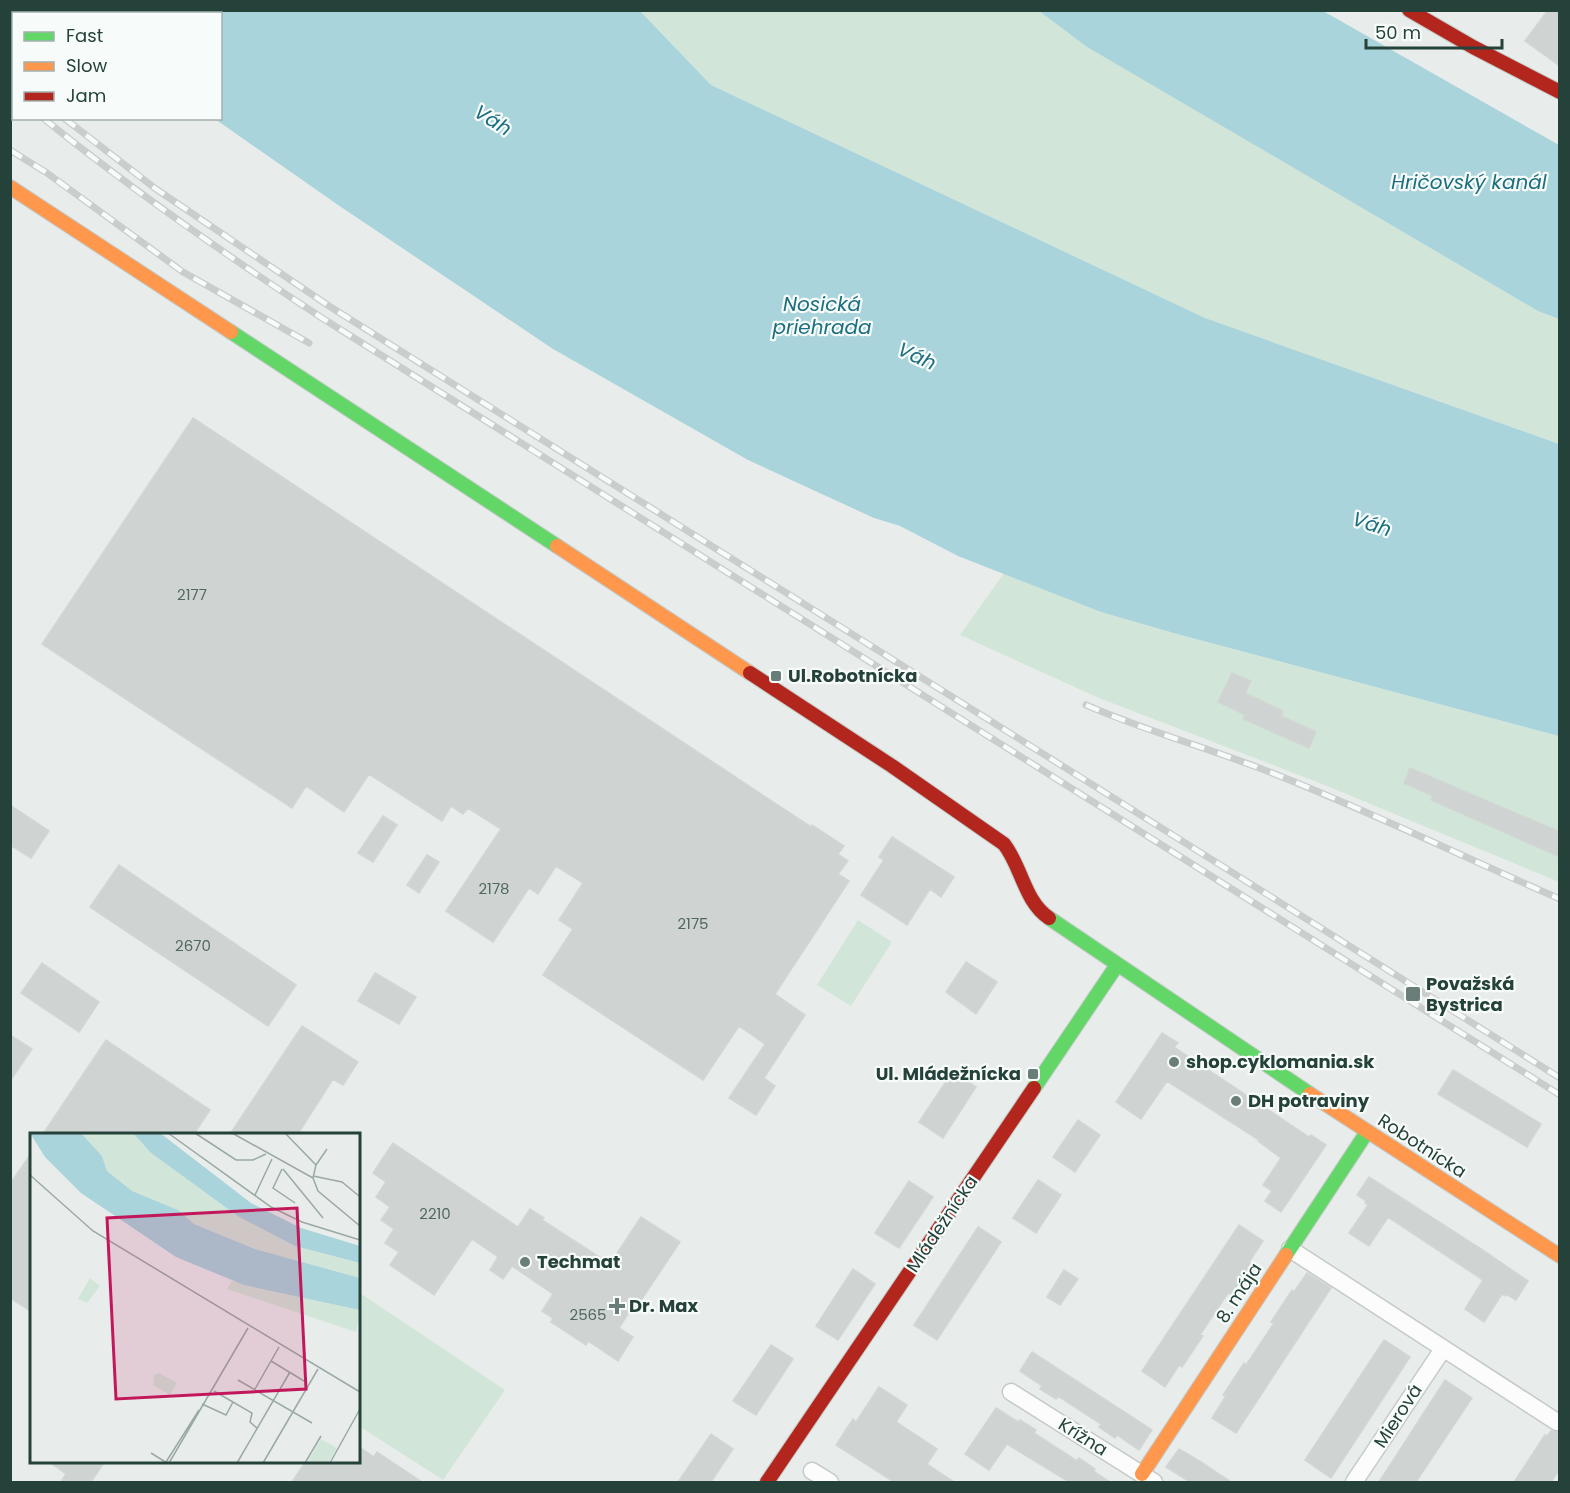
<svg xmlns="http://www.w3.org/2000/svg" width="1570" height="1493" font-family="Poppins,sans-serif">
<rect width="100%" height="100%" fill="#e8edeb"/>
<path fill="#d1e6d8" d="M640 11H1039L1087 47 1538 311 1559 319V444L1205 318 711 85Z
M1004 573 1101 612 1177 634 1559 736V882L1317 782 1099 698 960 635Z
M858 920 892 942 851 1006 817 985Z
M359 1295H363L505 1390 443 1480 359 1426Z"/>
<path fill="#a9d4db" d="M71 11H640L711 85 1205 318 1559 444V736L1177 634 1101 612 958 556 900 526 874 518 748 460 553 349 341 207 215 119 220 118V14H75Z
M1039 11H1323L1559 145V319L1538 311 1087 47Z"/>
<path fill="#cfd4d2" stroke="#d1d6d4" stroke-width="1.5" d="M1548 10H1560V66L1525 41Z
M193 418 811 827 812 825 844 846 838 854 848 861 838 874 849 881 775 994 805 1015 764 1078 775 1086 756 1115 729 1098 765 1044 739 1026 703 1080 543 975 573 929 559 920 583 883 556 866 538 894 529 888 493 942 446 911 501 829 468 808 463 814 451 806 442 821 369 774 344 812 306 786 292 808 42 644Z
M1232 673 1251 681 1245 693 1283 711 1281 716 1316 732 1309 748 1243 719 1245 715 1218 702Z
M1410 768 1560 832V857L1431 800 1433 796 1404 783Z
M10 805 49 831 31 858 10 845Z
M383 816 397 825 373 862 358 853Z
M892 837 954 877 941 897 930 889 907 925 861 895 884 860 879 857Z
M427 855 439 862 419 893 407 885Z
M119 865 296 985 268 1026 90 907Z
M966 962 997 982 976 1014 946 992Z
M42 963 99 1002 79 1032 21 993Z
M375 973 416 997 399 1024 358 1001Z
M302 1026 358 1062 343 1085 333 1079 298 1134H230Z
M1162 1033 1178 1043 1174 1047 1309 1137 1311 1135 1326 1145 1281 1212 1265 1201 1272 1191 1263 1185 1281 1158 1258 1141 1259 1140 1167 1081 1141 1119 1116 1102Z
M10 1035 32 1049 10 1081Z
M106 1040 210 1110 194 1134H43Z
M1453 1070 1541 1124 1527 1147 1438 1094Z
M953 1071 976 1087 943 1138 919 1122Z
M1078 1120 1100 1135 1075 1172 1053 1157Z
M393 1143 518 1227 530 1209 544 1218 542 1220 610 1264 641 1217 680 1242 636 1308 633 1306 619 1328 633 1337 618 1361 588 1341 586 1345 551 1322 553 1318 542 1311 553 1294 512 1266 503 1279 490 1270 498 1257 472 1239 434 1295 390 1265 399 1252 385 1243 394 1229 381 1220 390 1207 376 1197 386 1182 373 1173Z
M32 1152V1312L10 1298V1184Z
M1369 1177 1481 1249 1528 1281 1516 1300 1506 1294 1505 1296 1502 1294 1484 1322 1465 1309 1483 1280 1388 1217 1369 1246 1349 1233 1368 1205 1365 1203 1366 1201 1357 1195Z
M1038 1180 1061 1195 1036 1233 1013 1218Z
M909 1181 933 1197 899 1248 875 1233Z
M1239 1225 1263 1241 1249 1262 1252 1264 1241 1279 1231 1295 1228 1293 1200 1335 1203 1336 1182 1367 1179 1365 1165 1387 1142 1371Z
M978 1227 1001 1242 937 1340 914 1325Z
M853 1269 875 1284 838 1340 816 1326Z
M1064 1270 1078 1279 1060 1305 1047 1297Z
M1307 1273 1331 1288 1236 1433 1212 1418 1226 1396 1223 1395 1244 1363 1246 1365 1274 1323 1271 1322 1292 1290 1294 1292Z
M1384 1340 1410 1357 1331 1478 1305 1460Z
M771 1345 793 1359 756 1415 733 1401Z
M1032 1352 1152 1430 1139 1450 1117 1435 1115 1438 1099 1427 1101 1424 1058 1396 1056 1399 1040 1389 1042 1386 1020 1371Z
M1445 1380 1472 1398 1416 1482H1379Z
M879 1387 907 1405 896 1422 937 1449 927 1464 954 1482H894L836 1445 853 1419 856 1422Z
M996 1408 1018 1422 1020 1420 1036 1430 1034 1433 1077 1461 1079 1458 1095 1469 1093 1471 1110 1482H1069L1007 1444 989 1470 965 1454Z
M1551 1431 1560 1432V1469L1551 1482H1514L1545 1435 1547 1436Z
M711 1434 733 1449 711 1482H678Z
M358 1446 374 1457 377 1452 422 1482H292L306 1461H358Z
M1179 1449 1201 1462 1231 1482H1190L1166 1467Z
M48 1461H105L91 1482H61L66 1474Z"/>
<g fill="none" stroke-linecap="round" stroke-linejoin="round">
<defs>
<path id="street" d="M1290 1249 1557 1422
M1011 1392 1154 1482
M812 1471 830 1482
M1354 1482 1443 1349"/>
<path id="fast" d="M231 332 557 546
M1049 918 1310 1094
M1034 1088 1117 965
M1286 1255 1367 1132"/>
<path id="slow" d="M10 187 231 332
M557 546 750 673
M1310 1094 1560 1256
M1142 1474 1286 1255"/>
<path id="jam" d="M1409 10 1473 47 1560 92
M750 673 892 766 1004 844C1022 867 1024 901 1049 918
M767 1482 1034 1088"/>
</defs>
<use href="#street" stroke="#c5cac8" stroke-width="19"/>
<use href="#fast" stroke="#c3cbc8" stroke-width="16"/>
<use href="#slow" stroke="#c3cbc8" stroke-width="16"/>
<use href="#jam" stroke="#c3cbc8" stroke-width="16"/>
<use href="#street" stroke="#fcfcfc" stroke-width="16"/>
<use href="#fast" stroke="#63d668" stroke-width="14"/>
<use href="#slow" stroke="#ff974d" stroke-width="14"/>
<use href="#jam" stroke="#b3261e" stroke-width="14"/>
<defs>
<path id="rail" d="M10 75 14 77
M10 92 14 95
M43 118C132 190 226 255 322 318L1560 1095
M64 118 156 189 329 306 1560 1078
M10 150 47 173 183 272 309 343
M1086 705C1144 730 1204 747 1262 769 1363 808 1461 856 1560 899"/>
</defs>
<use href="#rail" stroke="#c9cdcc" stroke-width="7"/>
<use href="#rail" stroke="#f7fbf9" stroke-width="4.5" stroke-dasharray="14" stroke-linecap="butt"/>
</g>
<g fill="#697e78" stroke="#f7fbf9" stroke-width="2">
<rect x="770" y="670" width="12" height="12" rx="3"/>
<rect x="1405" y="986" width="16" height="16" rx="3"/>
<circle cx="1174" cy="1062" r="6"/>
<rect x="1027" y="1068" width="12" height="12" rx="3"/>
<circle cx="1236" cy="1101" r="6"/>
<circle cx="525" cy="1262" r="6"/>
<path d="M614 1297h6v6h6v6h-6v6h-6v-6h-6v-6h6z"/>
</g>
<g text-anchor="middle" stroke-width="4.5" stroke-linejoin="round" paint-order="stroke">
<g font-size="15" fill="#506761">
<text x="192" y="600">2177</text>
<text x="494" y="894">2178</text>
<text x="693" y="929">2175</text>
<text x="193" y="951">2670</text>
<text x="435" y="1219">2210</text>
<text x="588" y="1320">2565</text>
</g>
<g font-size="18" font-weight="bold" fill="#24423a" stroke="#f7fbf9" text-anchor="start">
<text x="788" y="682">Ul.Robotnícka</text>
<text x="1426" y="990">Považská<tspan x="1426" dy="21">Bystrica</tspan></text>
<text x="1186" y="1068">shop.cyklomania.sk</text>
<text x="1021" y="1080" text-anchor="end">Ul. Mládežnícka</text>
<text x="1248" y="1107">DH potraviny</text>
<text x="537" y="1268">Techmat</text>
<text x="629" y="1312">Dr. Max</text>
</g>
<g font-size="18" fill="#24423a" stroke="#f7fbf9">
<text transform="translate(1422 1146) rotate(33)" y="6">Robotnícka</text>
<text transform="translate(942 1224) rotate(-56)" y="6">Mládežnícka</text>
<text transform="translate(1239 1293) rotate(-57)" y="6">8. mája</text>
<text transform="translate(1398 1416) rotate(-57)" y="6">Mierová</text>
<text transform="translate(1083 1437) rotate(32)" y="6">Krížna</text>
</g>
<g font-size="20" font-style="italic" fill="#1c6f80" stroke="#f7fbf9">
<text transform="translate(493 120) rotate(32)" y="7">Váh</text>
<text x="1469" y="189">Hričovský kanál</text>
<text x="822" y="311">Nosická<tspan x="822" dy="23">priehrada</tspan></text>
<text transform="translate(917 356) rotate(25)" y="7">Váh</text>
<text transform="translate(1372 524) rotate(18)" y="7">Váh</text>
</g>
</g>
<g transform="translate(30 1133)">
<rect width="330" height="330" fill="#e8edeb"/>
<path d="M51 0H103L121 20 209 84 265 113 330 130V145L225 116 164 91 148 77 102 58 77 38 72 23ZM60 145 70 153 57 170 48 166ZM202 148 330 177 326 199 197 156ZM129 240 147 250 140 262 123 252 124 242ZM291 306 307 315 298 330H277Z" fill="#d1e6d8"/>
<path d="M0 0H51L72 23 77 38 102 58 148 77 164 91 225 116 330 145V177L214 152 146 124 51 60 15 24ZM103 0H130L221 70 271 95 330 113V130L265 113 209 84 121 20Z" fill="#a9d4db"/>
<path fill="none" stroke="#9aa9a4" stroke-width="1.5" d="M138 0 241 74 272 89 330 107M165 0 206 27H223L236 21M202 0 283 45M255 0 286 32 283 45 288 58 330 93M286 32 297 16M252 36 243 55 265 70M253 36 293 85M0 42 63 98 330 259M283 43 312 49 329 63M225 62 242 26M241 228 274 248M208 247 282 290M225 256 249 214M184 258 222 280 220 289 227 295M172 271 196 282 203 269M121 320 137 330M136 329 169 277M139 330 218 195M207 330 260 239M233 330 288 236M275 330 291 303M300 330 330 276"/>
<path fill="#c2185b" fill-opacity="0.15" stroke="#c2185b" stroke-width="3" d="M267 75 276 256 86 266 77 85Z"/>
<rect width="330" height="330" fill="none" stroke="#24423a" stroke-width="3"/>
</g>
<rect width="1570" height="1493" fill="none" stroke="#24423a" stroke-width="24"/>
<rect x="12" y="12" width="210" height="108" fill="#f7fbf9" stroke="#a3b1ad" stroke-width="1.5"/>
<rect x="24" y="32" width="30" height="9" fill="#63d668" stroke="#a3b1ad" stroke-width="1.5"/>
<text x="66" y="42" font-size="18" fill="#24423a">Fast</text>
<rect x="24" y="62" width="30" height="9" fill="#ff974d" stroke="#a3b1ad" stroke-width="1.5"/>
<text x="66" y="72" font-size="18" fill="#24423a">Slow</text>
<rect x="24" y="92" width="30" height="9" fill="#b3261e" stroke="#a3b1ad" stroke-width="1.5"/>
<text x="66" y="102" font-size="18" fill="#24423a">Jam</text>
<path d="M1366 39v9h136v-9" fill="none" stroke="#24423a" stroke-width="3"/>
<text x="1375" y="39" font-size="18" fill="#24423a" stroke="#f7fbf9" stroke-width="4.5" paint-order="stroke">50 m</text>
</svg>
